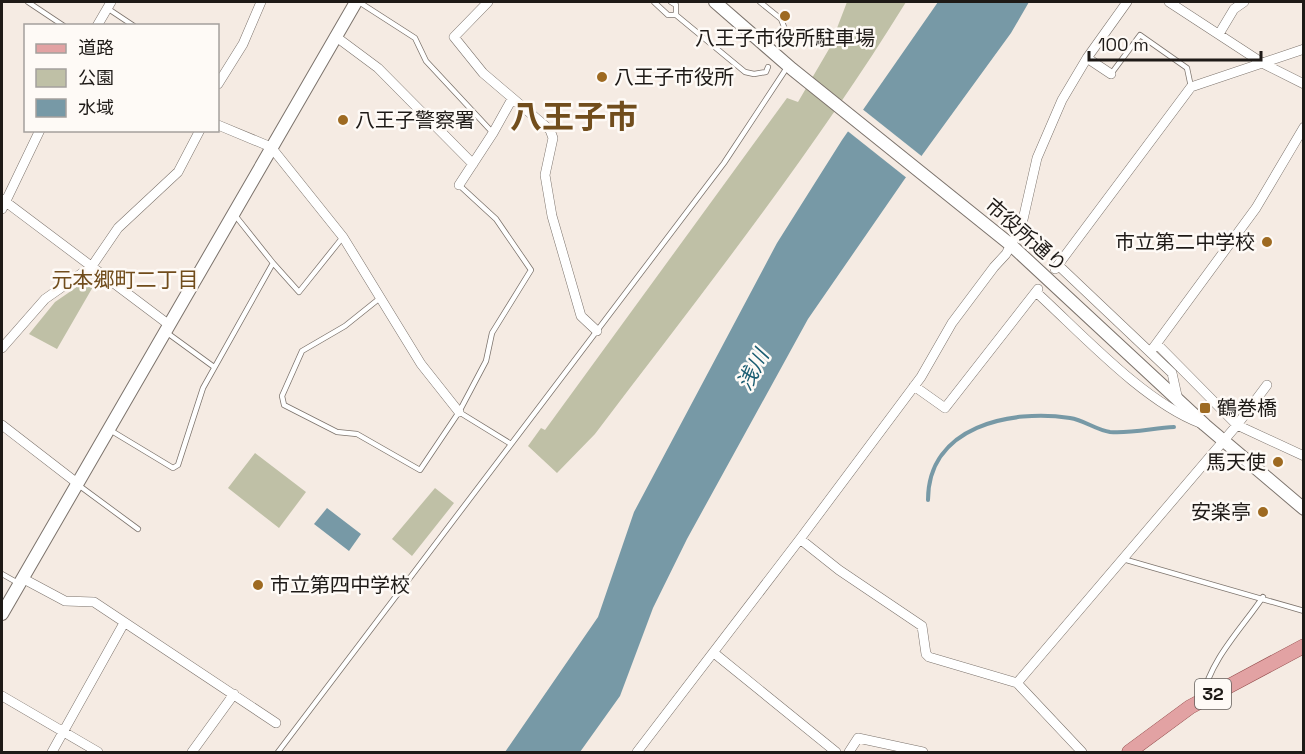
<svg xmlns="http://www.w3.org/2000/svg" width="1305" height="754" font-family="'Space Grotesk','Noto Sans JP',sans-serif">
<rect width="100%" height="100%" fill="#f5ebe3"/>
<path fill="#bfc0a6" d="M847 2H906C813 153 702 293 595 434L557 473 528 446 541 428 545 430 787 98 798 102 829 49Z
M87 280 94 285 57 349 29 334 55 302Z
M255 453 306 492 279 528 228 488Z
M435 488 454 503 412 556 392 539Z"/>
<path fill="#7799a6" d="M938 2H1029L1011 33 904 180 808 319 687 539 653 608 620 696 580 752H505L598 617 634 512 777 243 842 140Z
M327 508 361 534 349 551 314 524Z"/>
<path fill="#f5ebe3" d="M861 108 924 158 908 179 845 129Z"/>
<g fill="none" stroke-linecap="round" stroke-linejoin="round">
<path stroke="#7799a6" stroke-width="4" d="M928 500C928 426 1011 409 1070 418 1084 420 1096 430 1110 432 1129 434 1154 428 1174 427"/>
<defs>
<path id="lane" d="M28 2 64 26
M359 2 415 38 426 61 493 133
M654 2 668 15H676V5L671 2
M760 2 781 19 788 37 784 43
M107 8 134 26
M676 15 745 72 754 74 766 72 768 67
M1111 74 1140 35 1187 68 1191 87
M234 214 273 263
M380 298 345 326 302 351 282 396 284 405 337 432 357 434 420 470 459 412 486 361 492 333 531 270 496 219 459 185
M166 332 214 367
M459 412 511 444
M110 430 173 468 178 465 203 388 273 263 299 292 343 237
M77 484 138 529
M1123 559 1304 611
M2 574 18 583
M1203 697C1210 660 1242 628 1263 597
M278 752 724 163 788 66"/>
<path id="street" d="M488 2 454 37 483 73 550 130 553 138 545 175 552 216 581 316 597 331
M1169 2 1264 64 1304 84
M97 26 111 2
M1219 34 1234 9 1244 2
M335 36 378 68 473 164
M1087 58 1111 74
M218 84 243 44 261 2
M218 125 271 147 343 237 421 364 459 412
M459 185 493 133 512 99
M2 199 168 324
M2 209 40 130
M1058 265 1172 373 1178 400
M1055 269 1191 87 1304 49
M1036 292C1081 333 1144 402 1200 423
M1157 344 1237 425 1304 456
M2 348 45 299 92 266 118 228 178 172 200 130
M1151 351 1256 208 1304 127
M914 386 945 408 1038 289
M2 425 77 483
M800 539 839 570 922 626 926 654 929 657 1017 683 1082 752
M22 578 65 601 94 602 276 723
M714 653 836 752
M1017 683 1237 425 1267 385
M2 696 98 752
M52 752 124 623
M192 752 234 694
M637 752 800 539 921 377 952 323 994 267 1006 254 1022 224 1037 158 1062 100 1087 58 1127 2
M849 752 858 738 923 752"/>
<path id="secondary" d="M715 2 792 69 1011 245 1205 425 1304 509
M2 614 356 2"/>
<path id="primary" d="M1129 752 1190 707 1304 646"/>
</defs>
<use href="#lane" stroke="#7c736c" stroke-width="6"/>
<use href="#street" stroke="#7c736c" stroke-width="10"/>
<use href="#secondary" stroke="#7c736c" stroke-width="14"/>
<use href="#primary" stroke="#914a4a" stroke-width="15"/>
<use href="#lane" stroke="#fff" stroke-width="4.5"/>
<use href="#street" stroke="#fff" stroke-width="9"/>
<use href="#secondary" stroke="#fff" stroke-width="12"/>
<use href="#primary" stroke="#e2a2a3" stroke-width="14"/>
</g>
<g fill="#9e6a21" stroke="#fefaf6" stroke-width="2">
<circle cx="785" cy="16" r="6"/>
<circle cx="602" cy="77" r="6"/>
<circle cx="343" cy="120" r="6"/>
<circle cx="1267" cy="242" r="6"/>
<rect x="1199" y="402" width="12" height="12" rx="3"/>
<circle cx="1278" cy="462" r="6"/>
<circle cx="1263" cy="512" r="6"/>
<circle cx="258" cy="585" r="6"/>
</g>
<g text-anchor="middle" stroke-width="5" stroke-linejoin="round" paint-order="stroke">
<rect fill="#fefaf6" stroke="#615d5a" stroke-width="1.5" x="1195" y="679" width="36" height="30" rx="4.5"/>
<g font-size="18" font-weight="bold" fill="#1e1a17">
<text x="1213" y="700">32</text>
</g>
<g font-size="20" fill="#1e1a17" stroke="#fefaf6" text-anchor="start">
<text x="785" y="45" text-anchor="middle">八王子市役所駐車場</text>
<text x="614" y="84">八王子市役所</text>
<text x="355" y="127">八王子警察署</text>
<text x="1255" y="249" text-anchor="end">市立第二中学校</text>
<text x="1217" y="415">鶴巻橋</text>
<text x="1266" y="469" text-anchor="end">馬天使</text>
<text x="1251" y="519" text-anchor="end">安楽亭</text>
<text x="270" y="592">市立第四中学校</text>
</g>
<g font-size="20" fill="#1e1a17" stroke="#fefaf6">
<text transform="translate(1026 235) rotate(41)" y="7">市役所通り</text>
</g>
<g font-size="21" fill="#714d1c" stroke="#fefaf6">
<text x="125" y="287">元本郷町二丁目</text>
</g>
<g font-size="21" font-style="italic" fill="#1a5d72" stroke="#fefaf6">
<text transform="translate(753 370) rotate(-62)" y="7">浅川</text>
</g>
<g font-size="32" font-weight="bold" fill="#714d1c" stroke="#fefaf6">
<text x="574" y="128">八王子市</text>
</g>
</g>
<rect width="1305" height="754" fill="none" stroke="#1e1a17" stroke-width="6"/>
<rect x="24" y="24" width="195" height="108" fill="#fefaf6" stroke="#a4a09d" stroke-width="1.5"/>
<rect x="36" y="44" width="30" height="9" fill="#e2a2a3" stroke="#a4a09d" stroke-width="1.5"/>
<text x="78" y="54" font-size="18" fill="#1e1a17">道路</text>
<rect x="36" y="69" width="30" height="18" fill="#bfc0a6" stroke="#a4a09d" stroke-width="1.5"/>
<text x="78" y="84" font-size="18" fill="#1e1a17">公園</text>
<rect x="36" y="99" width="30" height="18" fill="#7799a6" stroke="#a4a09d" stroke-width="1.5"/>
<text x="78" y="114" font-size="18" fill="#1e1a17">水域</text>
<path d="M1089 51v9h172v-9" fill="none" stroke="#1e1a17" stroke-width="3"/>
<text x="1098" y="51" font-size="18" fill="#1e1a17" stroke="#fefaf6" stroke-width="4.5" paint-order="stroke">100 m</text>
</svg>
